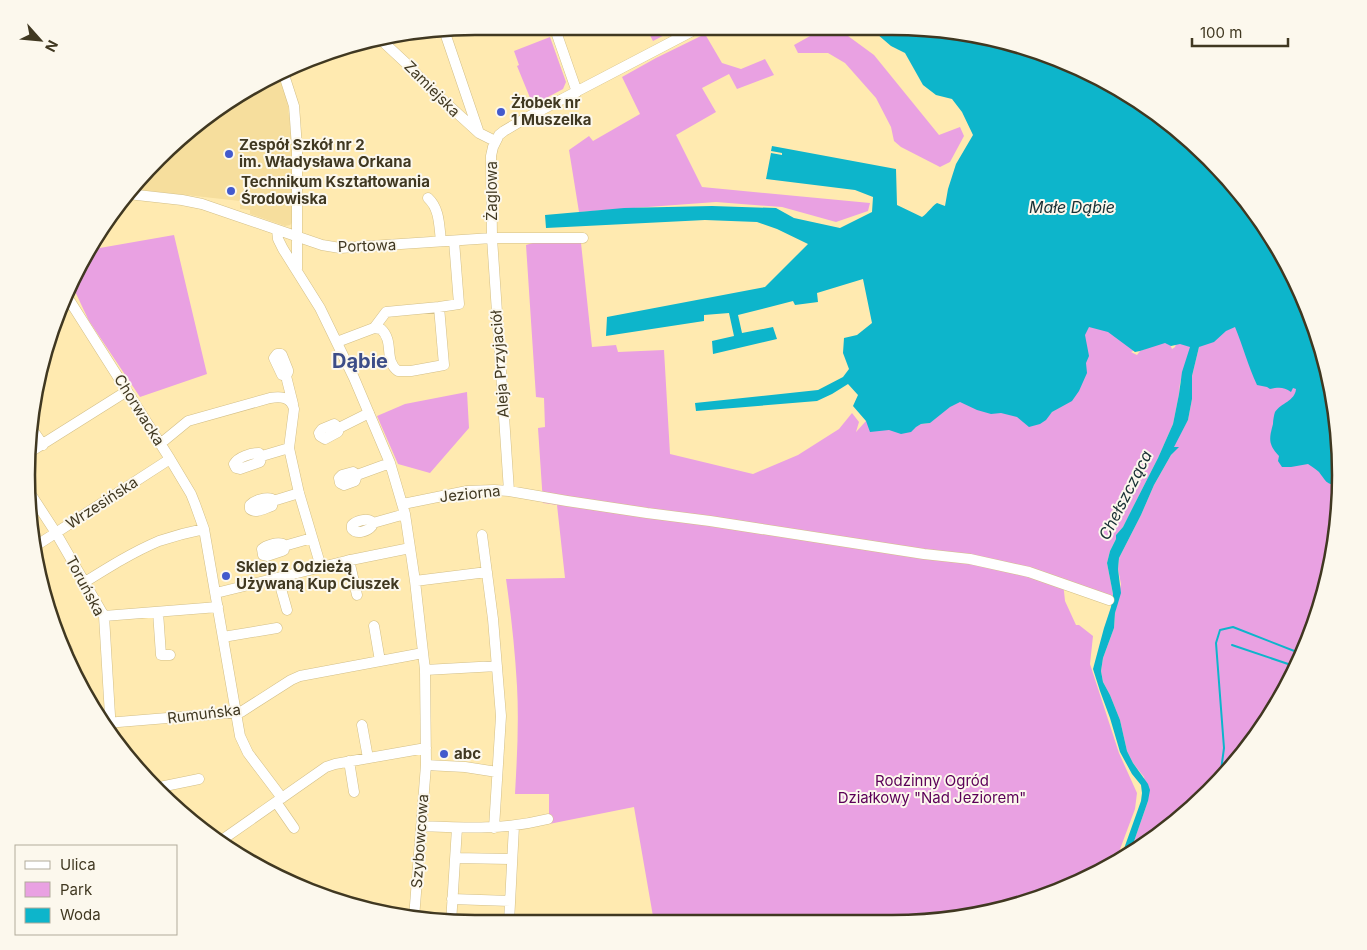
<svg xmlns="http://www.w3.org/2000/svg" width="1367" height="950" font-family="Inter,sans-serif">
<rect width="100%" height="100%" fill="#ffeab0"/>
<path fill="#f6de9d" d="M280 77 287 98 292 142V223L290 225 285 226 250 214V210L240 209V201L132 189 137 179 226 102Z"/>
<path fill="#e9a1e2" d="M645 26H682L653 41Z
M828 26H832L844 33 874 55 939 135 960 127 964 136 950 162 940 167 901 147 894 141 891 127 876 98 845 63 828 53H798L794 45Z
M705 34 722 63 741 69 765 59 774 75 737 89 729 74 702 88 716 112 676 135 702 187 870 203 868 211 836 222 782 207 716 202 579 212 569 150 589 136 593 141 640 114 622 77 656 58Z
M550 37 566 82 563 89 533 105 517 66 519 65 514 51Z
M174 235 207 374 140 397 89 321 72 285 94 249Z
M536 242 581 243 592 347 616 345 618 352 664 350 670 454 753 474 798 455 839 429 852 413 859 422 856 432 866 421 915 427 921 424 930 423 945 398 1047 417 1052 412 1060 407 1064 298 1133 346V351L1131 352 1137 355 1140 351 1168 340 1172 349 1175 347 1179 335 1191 347 1180 383 1179 394 1173 424 1158 458 1132 509 1123 527 1116 535V539L1110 551 1107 563 1113 594 1112 598 1063 582 1065 601 1076 625H1079L1093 636 1090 664 1119 753 1137 793 1135 809 1116 860 1090 878 951 920 654 922 634 807 549 824V794H515C517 758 519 722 517 686 515 650 511 614 506 579L565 578 557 505 543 503 538 428 545 427 544 398 536 397 526 245Z
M1225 317 1290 377 1338 461 1340 504 1326 591 1295 673 1248 748 1188 812 1131 850 1148 801 1144 777 1133 763 1127 751 1120 720 1110 695 1103 682 1101 671 1103 658 1114 628 1115 613 1121 584 1118 569 1119 558 1141 515 1154 485 1171 455 1178 447H1173L1188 420 1192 399V376L1199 347Z
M467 392 469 428 430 473 398 464 377 416 405 404Z"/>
<path fill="#0db5cb" d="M861 26H892L980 35 1117 87 1229 179 1280 250 1317 330 1337 416 1339 485C1326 485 1326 481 1319 472 1316 469 1312 467 1308 464L1291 467H1282L1278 461 1279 456C1268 444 1269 439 1273 424 1273 420 1274 415 1275 412 1281 403 1295 401 1296 389L1293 388 1291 392C1284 387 1279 387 1270 389L1267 387 1257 385C1248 366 1243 346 1235 327L1226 331 1214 342 1199 347 1192 376V399L1188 420 1174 447H1179L1171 455 1154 485 1141 515 1119 558 1118 569 1121 593 1115 613 1114 628 1103 658 1101 671 1103 682 1110 695 1120 720 1127 751 1133 763 1148 784 1150 790 1148 801 1131 850 1121 857 1141 801 1142 793 1141 785 1132 774 1120 752 1110 718 1100 691 1093 669 1104 628 1111 607 1113 594 1107 563 1110 551 1116 539V535L1123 527 1132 509 1158 458 1173 424 1179 394 1182 372 1190 347 1180 344 1171 346 1165 343 1140 351 1135 352 1108 332 1089 327 1085 335 1089 356 1086 363 1087 373 1079 391 1072 401 1052 412 1046 420 1040 424 1029 427 1017 417 1001 413 991 414 977 410 960 402 950 407 930 423 921 424 916 427 911 432 901 434 889 430 870 432 866 421 853 406 858 395 848 384 832 394 817 401 696 411 695 403 818 390 843 377 849 369 843 353 844 338 857 335 872 323 863 279 817 293 818 302 795 305 793 301 738 315 742 333 773 327 777 339 713 354 712 341 734 336 729 313 704 315V321L606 336 607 317 765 287 808 244 777 229 757 222 705 220 546 228 545 215 624 208 712 206 776 208 794 218 840 228 872 212 873 197 855 190 766 179 771 153 782 155V153L771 151 772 146 896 169 897 205 922 217C928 213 931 207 937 203L945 206 948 189 956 164 973 135 962 112 952 99 936 95 923 85 905 53 891 46 877 34Z"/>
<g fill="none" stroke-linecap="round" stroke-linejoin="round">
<path stroke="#0db5cb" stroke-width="2" d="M1232 645 1297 667
M1220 778 1224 748 1216 643 1220 630 1233 627 1302 654"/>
<defs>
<path id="minor" d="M554 26 577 92
M444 30 478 130
M380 39 408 65 434 92 479 133 495 141
M386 44 393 38 399 36
M284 75 294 106 295 119 297 148V269
M128 194 182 200 202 204 322 245 340 248 492 238H583
M428 198C440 209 439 226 441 241
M277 230 278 239 283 249 320 308 354 378 390 463 405 514 415 581 425 670 426 765 414 918
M66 295 170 459 191 494 195 504 204 529 240 736 248 753 282 798
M59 309 70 302
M374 328 381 329C395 342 383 360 398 371H411L444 365 439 307
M337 342 374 328 386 312 439 307 459 304 454 241
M286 376 282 375 274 358 277 354H281L282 355 288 370V372L286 376 293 404
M30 426 43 445
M339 428 334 424 322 429 319 433 320 436 325 439 338 432 339 428 369 413
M160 444 188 421 270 398C281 396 291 397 294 409L289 448 299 493 321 567
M30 452 127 391
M262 456 260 462 240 469 236 468 234 464C238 457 251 453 259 453L262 456 289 448
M357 475 355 481 344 485 340 483 339 478 342 475 353 472 357 475 390 463
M509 491 492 238 491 156 493 147 499 135 504 131 526 118 702 26
M30 493 56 533 104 616 111 732
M273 501 272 499C266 497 255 500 250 505V509C256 514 265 508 272 506L273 501 299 493
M403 504 467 491 494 490 509 491 567 501 647 513 710 521 924 554 970 559 1029 572 1109 600
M373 523 372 526C368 531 357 535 352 529V525C356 521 366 518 371 521L373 523 405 514
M482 535 493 619 501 716 494 828
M284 546V550L282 551 267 556 263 555 262 549C266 545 277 542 283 544L284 546 312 538
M34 547 170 459
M349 560 357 595
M278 578 287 610
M415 581 487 572
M85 582C109 567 133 552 159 541 174 536 189 532 204 529
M216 593 346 561 410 548
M158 612 161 655H170
M104 616 218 607
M374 626 380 661
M223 637 277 628
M67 649 68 659
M425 670 497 666
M106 723 241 712 291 680 300 676 423 653
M362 725 368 758
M349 761 354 792
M426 765 465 767 497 772
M155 788 199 779
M276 802 294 828
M422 826C467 828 504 830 548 819
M219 842 326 767 335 764 426 748
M455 858 512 859
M452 899 510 901
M509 922 514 826
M451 923 457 828"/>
</defs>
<use href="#minor" stroke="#d3bf87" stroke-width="11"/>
<use href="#minor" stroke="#fff" stroke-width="10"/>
</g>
<g fill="#435acd" stroke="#fcf8ed" stroke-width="2">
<circle cx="501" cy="112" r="5"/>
<circle cx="229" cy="154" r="5"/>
<circle cx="231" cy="191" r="5"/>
<circle cx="226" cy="576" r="5"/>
<circle cx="444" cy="754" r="5"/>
</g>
<g text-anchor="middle" stroke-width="4" stroke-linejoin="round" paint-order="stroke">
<g font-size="15" fill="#403821" stroke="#fcf8ed">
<text transform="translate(432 89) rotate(45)" y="5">Zamiejska</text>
<text transform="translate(492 191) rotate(-90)" y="5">Żaglowa</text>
<text transform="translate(367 246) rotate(-2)" y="5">Portowa</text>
<text transform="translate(500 364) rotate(-94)" y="5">Aleja Przyjaciół</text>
<text transform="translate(139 410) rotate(58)" y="5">Chorwacka</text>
<text transform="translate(470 494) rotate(-6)" y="5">Jeziorna</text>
<text transform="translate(102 503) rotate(-33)" y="5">Wrzesińska</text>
<text transform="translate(85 586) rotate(62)" y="5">Toruńska</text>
<text transform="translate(204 714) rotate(-7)" y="5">Rumuńska</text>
<text transform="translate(420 841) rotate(-86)" y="5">Szybowcowa</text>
</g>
<g font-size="15" font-weight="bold" fill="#403821" stroke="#fcf8ed" text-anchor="start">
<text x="511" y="108">Żłobek nr<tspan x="511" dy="17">1 Muszelka</tspan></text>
<text x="239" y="150">Zespół Szkół nr 2<tspan x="239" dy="17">im. Władysława Orkana</tspan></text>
<text x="241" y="187">Technikum Kształtowania<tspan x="241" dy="17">Środowiska</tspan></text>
<text x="236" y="572">Sklep z Odzieżą<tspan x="236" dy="17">Używaną Kup Ciuszek</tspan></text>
<text x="454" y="759">abc</text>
</g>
<g font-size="15" fill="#5b0058" stroke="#fcf8ed">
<text x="932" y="786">Rodzinny Ogród<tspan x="932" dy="17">Działkowy "Nad Jeziorem"</tspan></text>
</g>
<g font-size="16" font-style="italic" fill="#193035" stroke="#fcf8ed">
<text x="1072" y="213">Małe Dąbie</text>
<text transform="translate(1125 495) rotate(-63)" y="6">Chełszcząca</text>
</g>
<g font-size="20" font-weight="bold" fill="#3c4d88" stroke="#fcf8ed">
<text x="360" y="368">Dąbie</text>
</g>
</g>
<path d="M0 0H1367V950H0ZM475 35H892A440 440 0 0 1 1332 475V475A440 440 0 0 1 892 915H475A440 440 0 0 1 35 475V475A440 440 0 0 1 475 35Z" fill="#fcf8ed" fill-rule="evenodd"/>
<path fill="none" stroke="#403821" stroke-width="2.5" d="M475 35H892A440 440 0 0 1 1332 475V475A440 440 0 0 1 892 915H475A440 440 0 0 1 35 475V475A440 440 0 0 1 475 35Z"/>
<rect x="15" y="845" width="162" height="90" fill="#fcf8ed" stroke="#b1ab9b"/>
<rect x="25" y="861" width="25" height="8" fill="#ffffff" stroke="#b1ab9b"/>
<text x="60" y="870" font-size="15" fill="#403821">Ulica</text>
<rect x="25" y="882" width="25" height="15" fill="#e9a1e2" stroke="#b1ab9b"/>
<text x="60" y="895" font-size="15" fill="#403821">Park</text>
<rect x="25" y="908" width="25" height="15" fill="#0db5cb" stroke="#b1ab9b"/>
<text x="60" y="920" font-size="15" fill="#403821">Woda</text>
<g transform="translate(40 40) rotate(117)" stroke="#fcf8ed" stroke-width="4" paint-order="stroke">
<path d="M0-4L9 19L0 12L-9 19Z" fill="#403821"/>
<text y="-8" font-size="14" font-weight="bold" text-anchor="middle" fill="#403821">N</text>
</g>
<path d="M1192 38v8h96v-8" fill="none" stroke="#403821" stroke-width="2.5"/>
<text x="1200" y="38" font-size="15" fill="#403821" stroke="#fcf8ed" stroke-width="4" paint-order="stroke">100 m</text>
</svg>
